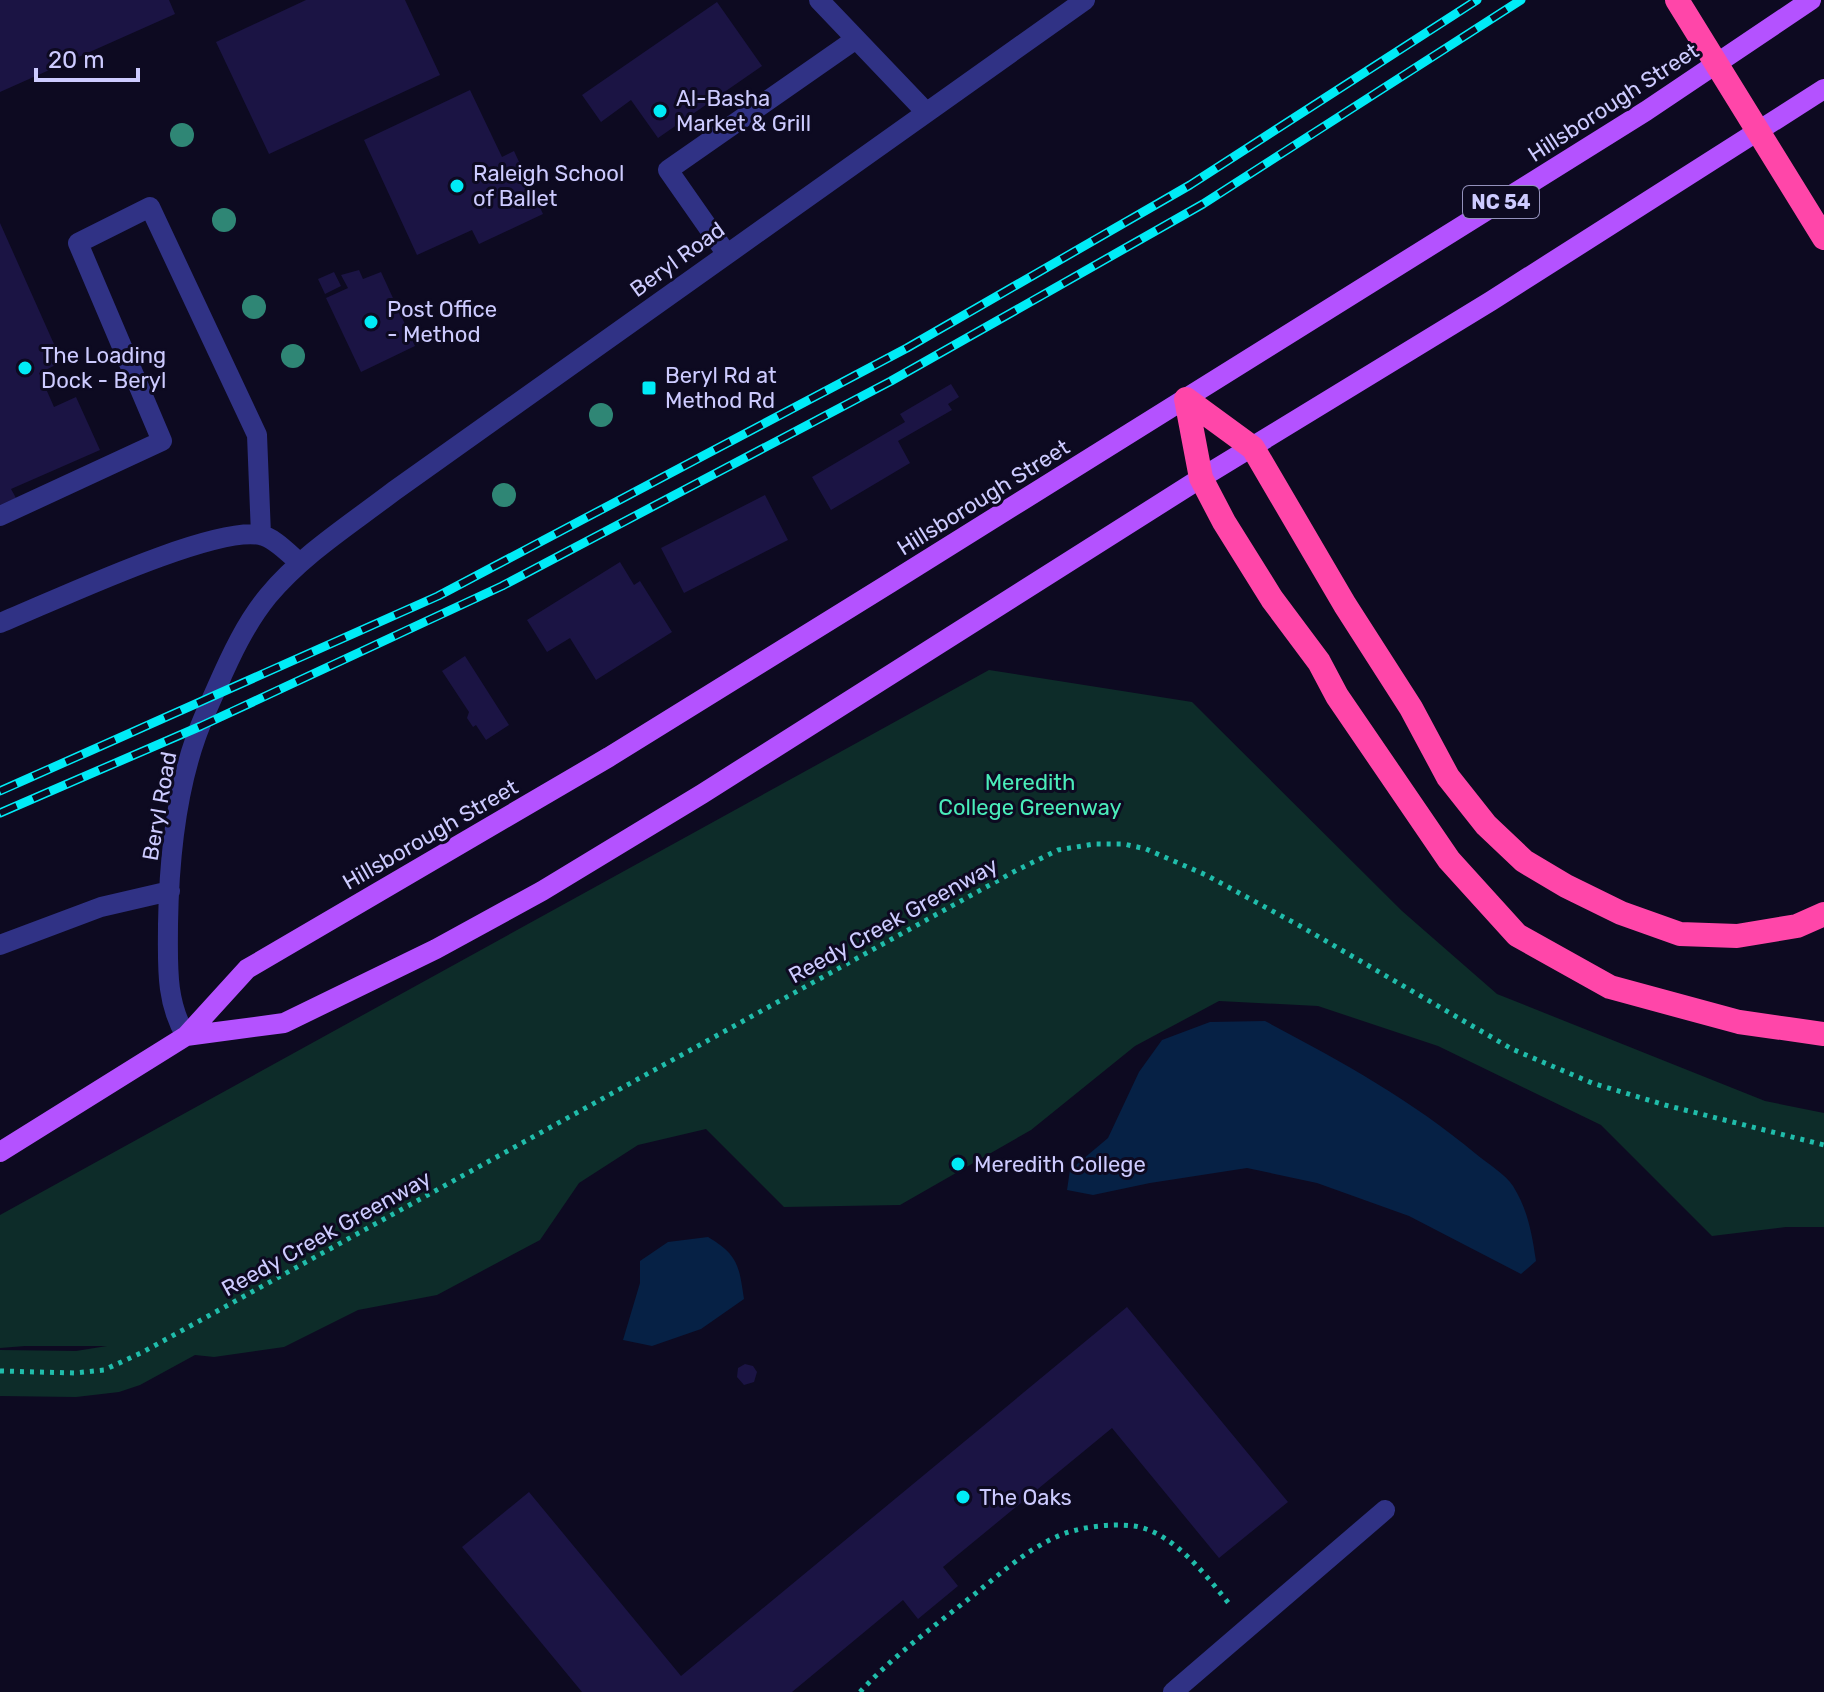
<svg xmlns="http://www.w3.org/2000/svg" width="1824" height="1692" font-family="Rubik,sans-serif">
<rect width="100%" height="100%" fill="#0d0a21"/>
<path fill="#0d2c29" d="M989 670 1192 702 1402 911 1497 994 1765 1101 1824 1113V1227H1786L1712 1236 1601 1125 1438 1046 1318 1006 1219 1001 1135 1046 1031 1130 900 1205 784 1207 706 1129 638 1145 579 1183 540 1240 437 1295 358 1310 284 1347 214 1357 195 1355 140 1385 119 1392 76 1397 0 1396V1350L76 1351 107 1346H25L0 1348V1215Z"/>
<path fill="#062145" d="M1265 1021C1339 1060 1412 1100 1476 1154 1488 1164 1505 1174 1513 1186 1528 1210 1532 1234 1536 1261L1521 1274 1409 1216 1317 1183 1247 1168 1150 1183 1093 1195 1067 1190 1070 1170 1108 1138 1139 1072 1162 1040 1210 1022Z
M708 1237C738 1255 739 1265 744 1299L701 1329 652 1346 623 1340 640 1283V1261L668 1242Z"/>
<path fill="#1b1444" d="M0 0H169L175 14 0 92Z
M306 0H405L440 75 269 154 216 42Z
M717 2 762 66 658 138 631 100 601 122 582 95Z
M470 90 502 157 514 151 543 214 479 244 472 230 417 255 364 140Z
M0 223 62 362 39 373 54 407 76 397 100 450 11 489 16 498 0 505Z
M359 270 363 279 381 272 415 346 361 372 326 298 348 288 341 275Z
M334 272 341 286 325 294 318 279Z
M951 384 959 397 948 404 952 410 898 441 910 463 831 510 812 477 905 422 900 414Z
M765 495 788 540 684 593 661 548Z
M620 562 634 585 640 581 672 632 596 680 570 638 547 652 527 620Z
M465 656 509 725 486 740 476 725 473 727 467 718 469 712 442 671Z
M1127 1307 1288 1502 1219 1558 1112 1428 943 1567 958 1586 918 1619 903 1600 792 1692H582L462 1547 529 1492 681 1676Z
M745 1364 753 1366 757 1372 754 1382 744 1385 737 1377 738 1368Z"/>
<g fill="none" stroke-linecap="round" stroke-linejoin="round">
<path stroke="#20bdab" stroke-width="5" stroke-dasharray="4 6" stroke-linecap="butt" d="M0 1371 75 1373 104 1370 143 1352 1017 870 1058 850 1094 844H1124L1146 849 1206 875 1300 926 1512 1049 1592 1083 1665 1105 1824 1145
M860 1692C895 1654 936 1625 976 1593 1001 1573 1027 1550 1056 1537 1077 1527 1111 1523 1134 1526 1174 1532 1208 1578 1231 1606"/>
<path stroke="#303285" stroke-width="20" d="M819 0 925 111
M726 253 668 170 856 39
M0 516 162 441 78 243 150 207 257 435 261 535
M0 623C52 602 211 526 260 535 274 537 289 554 300 563
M0 945 101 907 170 891
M186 1036C165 1001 168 964 168 924 169 862 175 796 196 737 202 720 210 703 217 687 231 655 246 623 268 596 303 554 351 524 394 491L1085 0
M1173 1692 1385 1510"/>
<path stroke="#b452ff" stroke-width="20" d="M186 1036 284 1023 436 949 542 891 702 794 1201 478 1491 301 1824 89
M0 1152 186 1036 247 969 609 757 890 583 1646 111 1811 0"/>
<path stroke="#ff46a9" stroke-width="24" d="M1186 399 1201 478 1224 522 1272 599 1319 662 1337 696 1449 860 1517 935 1610 987 1739 1022 1824 1034
M1186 399 1253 448 1345 605 1411 708 1448 777 1486 825 1524 861 1566 886 1621 913 1680 934 1737 936 1797 926 1824 914"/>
<defs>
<path id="rail" d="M0 791 438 596 907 348 1190 185 1477 0
M0 813 201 726 502 586 891 381 1203 204 1521 0"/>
</defs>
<use href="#rail" stroke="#00ebf6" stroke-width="9"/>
<use href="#rail" stroke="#0d0a21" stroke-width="6" stroke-dasharray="18" stroke-linecap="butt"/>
<path stroke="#ff46a9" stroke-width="24" d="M1677 0 1824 238"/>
</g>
<g fill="#2f8675">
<circle cx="182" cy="135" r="12"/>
<circle cx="224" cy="220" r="12"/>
<circle cx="254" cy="307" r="12"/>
<circle cx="293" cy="356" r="12"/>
<circle cx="601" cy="415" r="12"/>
<circle cx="504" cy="495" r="12"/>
</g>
<g fill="#00ebf6" stroke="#0d0a21" stroke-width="3">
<circle cx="660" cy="111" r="8"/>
<circle cx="457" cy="186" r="8"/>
<circle cx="371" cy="322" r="8"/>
<circle cx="25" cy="368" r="8"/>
<rect x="641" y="380" width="16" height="16" rx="4"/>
<circle cx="958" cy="1164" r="8"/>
<circle cx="963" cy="1497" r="8"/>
</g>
<g text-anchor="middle" stroke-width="6" stroke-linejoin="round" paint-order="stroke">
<rect fill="#0d0a21" stroke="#9391bc" stroke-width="2" x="1463" y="186" width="76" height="32" rx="6"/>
<g font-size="20" font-weight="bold" fill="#cdcbff">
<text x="1501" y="209">NC 54</text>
</g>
<g font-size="22" fill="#cdcbff" stroke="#0d0a21" text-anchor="start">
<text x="676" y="106">Al-Basha<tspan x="676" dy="25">Market &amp; Grill</tspan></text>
<text x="473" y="181">Raleigh School<tspan x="473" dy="25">of Ballet</tspan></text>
<text x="387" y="317">Post Office<tspan x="387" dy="25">- Method</tspan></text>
<text x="41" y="363">The Loading<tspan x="41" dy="25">Dock - Beryl</tspan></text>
<text x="665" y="383">Beryl Rd at<tspan x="665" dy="25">Method Rd</tspan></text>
<text x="974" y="1172">Meredith College</text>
<text x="979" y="1505">The Oaks</text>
</g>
<g font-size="22" fill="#cdcbff" stroke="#0d0a21">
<text transform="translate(1613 102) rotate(-33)" y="8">Hillsborough Street</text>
<text transform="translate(677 259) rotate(-36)" y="8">Beryl Road</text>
<text transform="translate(983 497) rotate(-32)" y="8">Hillsborough Street</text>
<text transform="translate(159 806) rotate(-80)" y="8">Beryl Road</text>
<text transform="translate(430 834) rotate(-30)" y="8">Hillsborough Street</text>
<text transform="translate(893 920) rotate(-29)" y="8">Reedy Creek Greenway</text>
<text transform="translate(326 1233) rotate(-29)" y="8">Reedy Creek Greenway</text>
</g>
<g font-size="22" fill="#4aecba" stroke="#0d0a21">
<text x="1030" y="790">Meredith<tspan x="1030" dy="25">College Greenway</tspan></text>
</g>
</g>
<path d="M36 68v12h102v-12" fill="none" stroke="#cdcbff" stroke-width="4"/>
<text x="48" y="68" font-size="24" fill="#cdcbff" stroke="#0d0a21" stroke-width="6" paint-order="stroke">20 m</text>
</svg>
